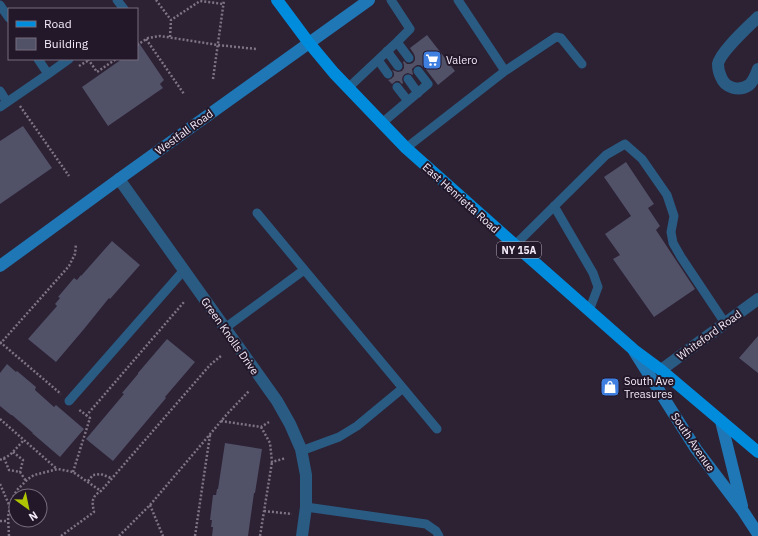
<svg xmlns="http://www.w3.org/2000/svg" width="758" height="536" font-family="'IBM Plex Sans',sans-serif">
<rect width="100%" height="100%" fill="#2d2134"/>
<path fill="#515168" d="M427 35 455 71 438 85 424 67H423L420 65H417L414 67 412 69 413 75 408 73 405 74 403 76 402 79 403 83 402 84 399 81H396L392 84 388 80 391 79 394 76V73L392 70 398 72 402 71 404 68V65L403 62 404 61 407 64H410L413 63 415 60V57L414 54 410 48Z
M137 40 164 80 160 84 163 88 108 126 82 87 122 59H137Z
M23 126 52 168 0 204V141Z
M626 162 654 204 648 208 660 226 656 230 695 289 654 317 613 259 620 255 605 234 631 216 604 177Z
M112 241 140 265 110 299 109 298 84 329 56 362 28 339 57 306 55 304 60 298 58 297 74 278 77 280 81 275V276Z
M758 336V373L739 358Z
M167 339 195 362 165 397 166 398 113 461 86 439 124 394 122 393 138 374V373Z
M7 364 16 372 17 371 36 387 35 390 54 407 56 405 84 429 60 457 32 433H33L12 415H11L0 406V373Z
M225 443 262 449 255 493H254L248 536H212L213 527H211L212 520H210L213 495H216L217 489H218Z"/>
<g fill="none" stroke-linecap="round" stroke-linejoin="round">
<path stroke="#7e7484" stroke-width="2.5" stroke-dasharray="2 2" stroke-linecap="butt" d="M156 0 171 20
M170 37 171 20 200 1 223 4
M146 39 184 94
M137 45 148 38 160 36 218 45 256 49
M88 59 97 72 116 59
M79 66 89 60
M213 79 224 0
M20 106 69 176
M0 342 61 394
M0 344 69 266 75 254 76 244
M86 416 184 302
M0 419 57 469
M221 421 261 427 269 422
M261 427 270 443 272 462 286 458
M13 452 23 460 20 472
M4 458 9 470 20 472 26 481
M0 460 10 455 24 440
M73 472 90 418 78 409
M88 481 93 475 101 474 111 478
M0 484 10 507
M150 505 163 536
M264 511 292 514
M0 521H8
M9 536 8 517 11 501 17 490 28 479 34 475 58 469 73 472 101 491
M61 536 94 512C92 502 91 497 101 491L210 365 222 355
M119 536 150 505 228 413 249 391
M195 536 210 435
M260 536 272 462"/>
<path stroke="#2a5b82" stroke-width="9" d="M117 0 124 9
M458 0 505 71
M0 5 9 18
M397 42 409 58
M387 51 398 66
M378 60 388 74
M48 74 69 59
M408 79 418 93
M397 87 408 101
M348 88 397 42 410 29 391 0
M0 91 7 102
M0 107 48 74 38 59
M382 123 428 84 418 71
M406 148 505 71 556 37 561 38 582 64
M554 206 593 273 598 287 589 311
M257 213 437 429
M515 245 606 155 625 144 642 159 667 195 674 216 671 232 673 243 681 257 725 323
M225 328 304 270
M69 401 184 270
M301 451 339 437 357 426 403 388
M306 507 426 524 436 531 439 536"/>
<path stroke="#2a5b82" stroke-width="12" d="M758 17C748 27 720 52 718 64 718 68 719 73 721 77 725 88 739 92 749 85 754 81 756 74 758 69
M119 179 277 401 290 424 301 449 306 475V507L302 536
M661 370 758 299"/>
<path stroke="#1f77b5" stroke-width="12" d="M0 266 119 179 369 0
M634 351 696 449 743 511 758 534
M721 421 742 506"/>
<path stroke="#008cdd" stroke-width="12" d="M277 0 309 43 334 73 406 148 515 245 634 350 661 370 758 452"/>
</g>
<defs>
<symbol id="supermarket-square" viewBox="-11 -11 22 22"><rect x="-9" y="-9" width="18" height="18" rx="4" fill="#3f7fe0" stroke="#23182a"/><path d="M-6-5.5h2.5l.6 2H6L4.5 2H-2.5L-4.4-4H-6ZM-1.5 3.2a1.3 1.3 0 1 0 .1 0ZM3 3.2a1.3 1.3 0 1 0 .1 0Z" fill="#fff"/></symbol>
<symbol id="shop-square" viewBox="-11 -11 22 22"><rect x="-9" y="-9" width="18" height="18" rx="4" fill="#3f7fe0" stroke="#23182a"/><path d="M-5-2.5h2.3a2.7 3.5 0 0 1 5.4 0H5L5.5 6h-11ZM-1.5-2.5h3a1.5 2.3 0 0 0-3 0Z" fill="#fff"/></symbol>
</defs>
<g fill-rule="evenodd">
<use href="#supermarket-square" x="421" y="49" width="22" height="22"/>
<use href="#shop-square" x="599" y="376" width="22" height="22"/>
</g>
<g text-anchor="middle" stroke-width="4" stroke-linejoin="round" paint-order="stroke">
<rect fill="#23182a" stroke="#b5acba" stroke-width="1" x="497" y="242" width="44" height="16" rx="3"/>
<g font-size="10" font-weight="bold" fill="#f3ebf8">
<text x="519" y="254">NY 15A</text>
</g>
<g font-size="11" fill="#f3ebf8" stroke="#23182a" text-anchor="start">
<text x="446" y="64">Valero</text>
<text x="624" y="385">South Ave<tspan x="624" dy="13">Treasures</tspan></text>
</g>
<g font-size="11" fill="#f3ebf8" stroke="#23182a">
<text transform="translate(184 132) rotate(-36)" y="4">Westfall Road</text>
<text transform="translate(461 198) rotate(42)" y="4">East Henrietta Road</text>
<text transform="translate(709 335) rotate(-36)" y="4">Whiteford Road</text>
<text transform="translate(230 336) rotate(55)" y="4">Green Knolls Drive</text>
<text transform="translate(693 442) rotate(56)" y="4">South Avenue</text>
</g>
</g>
<rect x="8" y="8" width="130" height="52" fill="#23182a" stroke="#766c7c"/>
<rect x="16" y="21" width="20" height="6" fill="#008cdd" stroke="#766c7c"/>
<text x="44" y="28" font-size="12" fill="#f3ebf8">Road</text>
<rect x="16" y="38" width="20" height="12" fill="#515168" stroke="#766c7c"/>
<text x="44" y="48" font-size="12" fill="#f3ebf8">Building</text>
<g transform="translate(28 508) rotate(147)"><circle r="19" fill="#23182a" stroke="#766c7c"/>
<path d="M0-3L7 15L0 10L-7 15Z" fill="#b0c502"/>
<text y="-6" font-size="11" font-weight="bold" text-anchor="middle" fill="#f3ebf8">N</text>
</g>
</svg>
